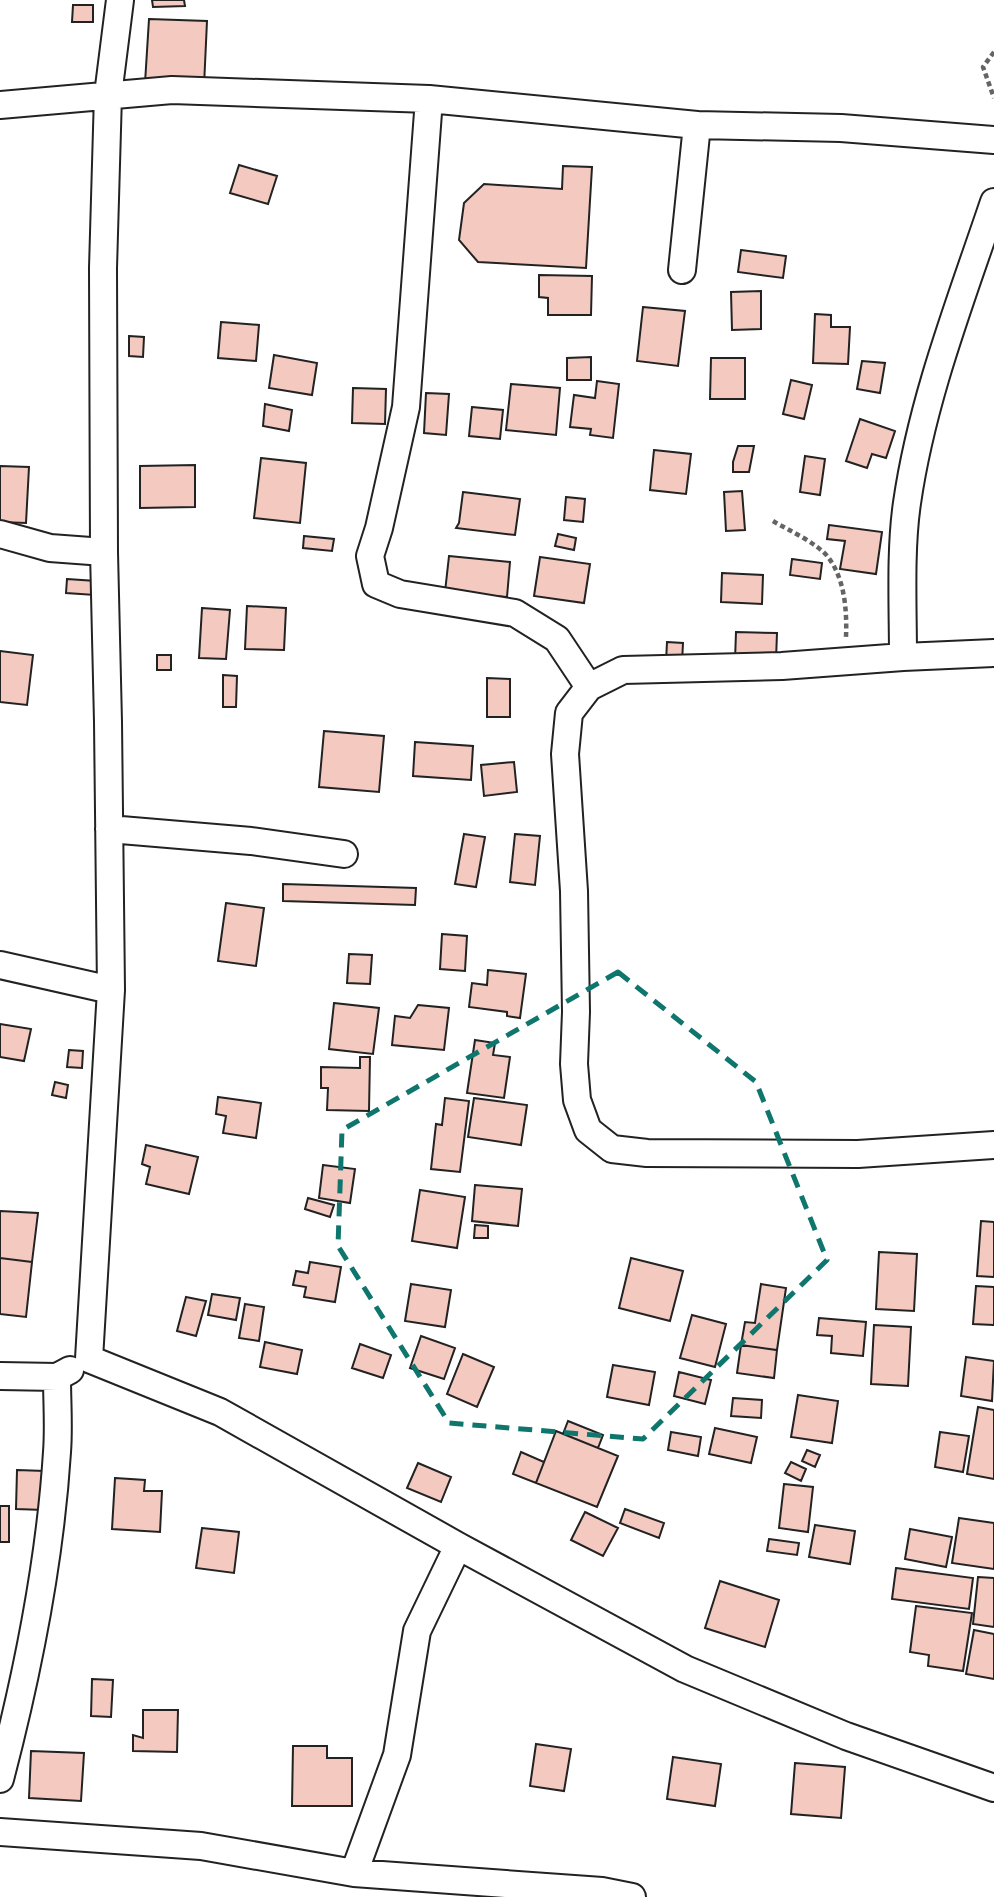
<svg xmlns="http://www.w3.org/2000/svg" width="994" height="1897" font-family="Poppins,sans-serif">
<rect width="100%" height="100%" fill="#fff"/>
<path fill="#f3c9c0" stroke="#222" stroke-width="2" d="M152 0H184L185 6 153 7Z
M73 5H93V22H72Z
M149 19 207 21 204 86 145 83Z
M239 165 277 176 268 204 230 193Z
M563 166 592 167 586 268 478 262 459 240 464 203 484 184 562 189Z
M741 250 786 256 783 278 738 272Z
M539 275 592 276 591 315H548V298L539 297Z
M761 291V329L732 330 731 292Z
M643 307 685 311 678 366 637 361Z
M815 314 831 315V327H850L848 364 813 363Z
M221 322 259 325 256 361 218 358Z
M129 336 144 337 143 357 129 356Z
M274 355 317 363 312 395 269 388Z
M591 357V380H567V358Z
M711 358H745V399H710Z
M862 361 885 363 880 393 857 389Z
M791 380 812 385 804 419 783 414Z
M597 381 619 384 613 438 590 435 591 429 570 427 574 395 595 398Z
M511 384 560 388 556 435 506 430Z
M353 388 386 389 385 424 352 423Z
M426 393 449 394 446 435 424 433Z
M265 404 292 410 289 431 263 426Z
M472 407 503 410 500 439 469 436Z
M860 419 895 431 886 458 872 454 867 468 846 461Z
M738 446H754L749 472H733V462Z
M654 450 691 454 686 494 650 490Z
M805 456 825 459 820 495 800 492Z
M261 458 306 463 300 523 254 518Z
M195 465V507L140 508V466Z
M0 466 29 467 26 523 0 522Z
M742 491 745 530 726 531 724 492Z
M463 492 520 499 515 535 456 528 459 523Z
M566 497 585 499 583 522 564 520Z
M829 525 882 532 876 574 840 569 845 541 827 539Z
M558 534 576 538 574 550 555 546Z
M304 536 334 539 332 551 303 548Z
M449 556 510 562 507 597 445 592Z
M540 557 590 564 584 603 534 596Z
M792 559 822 563 820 579 790 575Z
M722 573 763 575 762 604 721 602Z
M67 579 96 581 95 595 66 593Z
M247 606 286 608 284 650 245 649Z
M202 608 230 610 226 659 199 658Z
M736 632 777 633 776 660H735Z
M667 642 683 643 682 663 666 662Z
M0 651 33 655 27 705 0 702Z
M157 655H171V670H157Z
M223 675 237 676 236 707H223Z
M487 678 510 679V717H487Z
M324 731 384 736 379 792 319 787Z
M415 742 473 746 471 780 413 776Z
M514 762 517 792 484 796 481 765Z
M464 834 485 837 476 887 455 884Z
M515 834 540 836 535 885 510 882Z
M283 884 416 888 415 905 283 901Z
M226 903 264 908 256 966 218 961Z
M442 934 467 936 465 971 440 969Z
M349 954 372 955 370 984 347 983Z
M488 970 526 974 520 1018 507 1016V1012L469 1007 472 983 487 985Z
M334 1003 379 1008 373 1054 329 1049Z
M418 1005 449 1008 444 1050 392 1045 395 1016 410 1018Z
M0 1024 31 1029 24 1061 0 1057Z
M475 1040 495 1043 493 1055 510 1057 504 1098 467 1093Z
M69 1050 83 1051 82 1068 67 1067Z
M360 1057H370L369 1111 327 1110 328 1088H321V1067L360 1068Z
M55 1082 68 1085 66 1098 52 1095Z
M218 1097 261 1103 256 1138 223 1133 226 1116 216 1114Z
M445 1098 469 1101 460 1172 431 1169 436 1124 442 1125Z
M474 1098 527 1105 521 1145 468 1137Z
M146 1145 198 1157 189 1194 146 1184 150 1167 142 1164Z
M323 1165 355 1169 350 1203 319 1198Z
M475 1185 522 1189 518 1226 472 1221Z
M420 1190 465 1197 457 1248 412 1241Z
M308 1198 334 1205 330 1217 305 1209Z
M0 1211 38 1213 32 1262 0 1258Z
M981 1221 994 1222V1277L977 1276Z
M475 1225 488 1226V1238H474Z
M879 1252 917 1254 914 1311 876 1309Z
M0 1258 32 1262 26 1317 0 1314Z
M631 1258 683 1271 670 1321 619 1308Z
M310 1262 341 1267 335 1302 304 1297 306 1287 293 1285 296 1271 308 1273Z
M411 1284 451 1290 445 1327 405 1321Z
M761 1284 786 1288 777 1350 741 1345 745 1322 755 1323Z
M976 1286 994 1287V1325L973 1324Z
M212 1294 240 1298 236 1320 208 1315Z
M186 1297 206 1301 196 1336 177 1331Z
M245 1304 264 1307 259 1341 239 1338Z
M692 1315 726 1324 715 1367 680 1358Z
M819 1318 866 1322 863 1356 831 1353 832 1336 817 1335Z
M874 1325 911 1327 908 1386 871 1384Z
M421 1336 455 1348 444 1379 410 1368Z
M265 1342 302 1350 297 1374 260 1367Z
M360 1344 391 1355 383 1378 352 1368Z
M741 1345 777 1350 774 1378 737 1373Z
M463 1354 494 1367 477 1407 447 1394Z
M966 1357 994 1361 992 1401 961 1396Z
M613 1365 655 1372 649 1405 607 1397Z
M679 1372 711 1380 705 1404 674 1396Z
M798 1395 838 1401 832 1443 791 1437Z
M733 1398 762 1400 761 1418 731 1416Z
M978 1407 994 1410V1479L967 1474Z
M568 1421 603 1435 598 1448 563 1434Z
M715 1428 757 1437 751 1463 709 1454Z
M556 1431 618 1456 597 1507 536 1483Z
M671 1432 701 1437 698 1456 668 1450Z
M940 1432 969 1436 963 1472 935 1467Z
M807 1450 820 1455 815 1467 802 1461Z
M521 1452 544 1462 536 1483 513 1474Z
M791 1462 806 1469 801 1481 785 1473Z
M418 1463 451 1477 441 1502 407 1488Z
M17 1470 45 1471 44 1510 16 1509Z
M115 1478 145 1480 144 1491H162L160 1532 112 1529Z
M784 1484 813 1487 808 1532 779 1528Z
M0 1506H9V1542H0Z
M625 1509 664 1523 659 1538 620 1523Z
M585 1512 618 1528 603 1556 571 1540Z
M959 1518 994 1523V1569L952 1563Z
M815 1525 855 1531 850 1564 809 1557Z
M202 1528 239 1532 234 1573 196 1568Z
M910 1529 952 1537 946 1567 905 1559Z
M769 1539 799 1543 797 1555 767 1551Z
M896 1568 973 1578 969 1609 892 1599Z
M978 1577 994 1578V1627L973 1624Z
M720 1581 779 1600 765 1647 705 1628Z
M916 1606 972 1613 963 1671 928 1666 929 1655 910 1652Z
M974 1630 994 1634V1679L966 1674Z
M92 1679 113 1680 111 1717 91 1716Z
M143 1710H178L177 1752 133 1751V1735L143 1738Z
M536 1744 571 1749 564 1791 530 1786Z
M293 1746H327V1758H352V1806H292Z
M31 1751 84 1753 81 1801 29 1798Z
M673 1757 721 1764 715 1806 667 1799Z
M795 1763 845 1767 841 1818 791 1814Z"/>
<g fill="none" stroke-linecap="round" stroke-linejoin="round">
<defs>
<path id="minor" d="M120 0 108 95 103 268 104 552 108 722 111 990 89 1359 220 1412 458 1546 685 1669 846 1736 994 1788
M429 99 406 407 379 528 370 556 376 584 400 594 515 613 557 639 589 687
M0 105 172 90 429 99 697 125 841 128 994 140
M682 270 697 125
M0 534 50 548 104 552
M994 653 903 657 782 666 623 670 589 687 569 713 565 754 574 891 576 1012 574 1064 577 1100 588 1130 612 1149 647 1153 858 1154 994 1145
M903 657C903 608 900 550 907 503 922 399 961 300 994 202
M109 829 251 841 344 854
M0 965 111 990
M0 1376 57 1377 70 1370
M0 1779C28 1672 50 1563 57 1452 59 1427 57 1402 57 1377
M0 1832 201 1846 354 1873 602 1891 632 1897
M354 1873 397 1755 417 1631 458 1546"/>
</defs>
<use href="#minor" stroke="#222" stroke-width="30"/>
<path stroke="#646464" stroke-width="4.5" stroke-dasharray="5 3.5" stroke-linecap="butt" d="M994 52 983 67 994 98
M773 521C788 530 817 543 828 557 845 579 847 611 846 637"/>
<use href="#minor" stroke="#fff" stroke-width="26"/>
</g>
<path fill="none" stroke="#0f766e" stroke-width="5" stroke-dasharray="14 9" stroke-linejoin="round" d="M618 972 756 1082 827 1260 643 1439 449 1423 338 1246 342 1130Z"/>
</svg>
